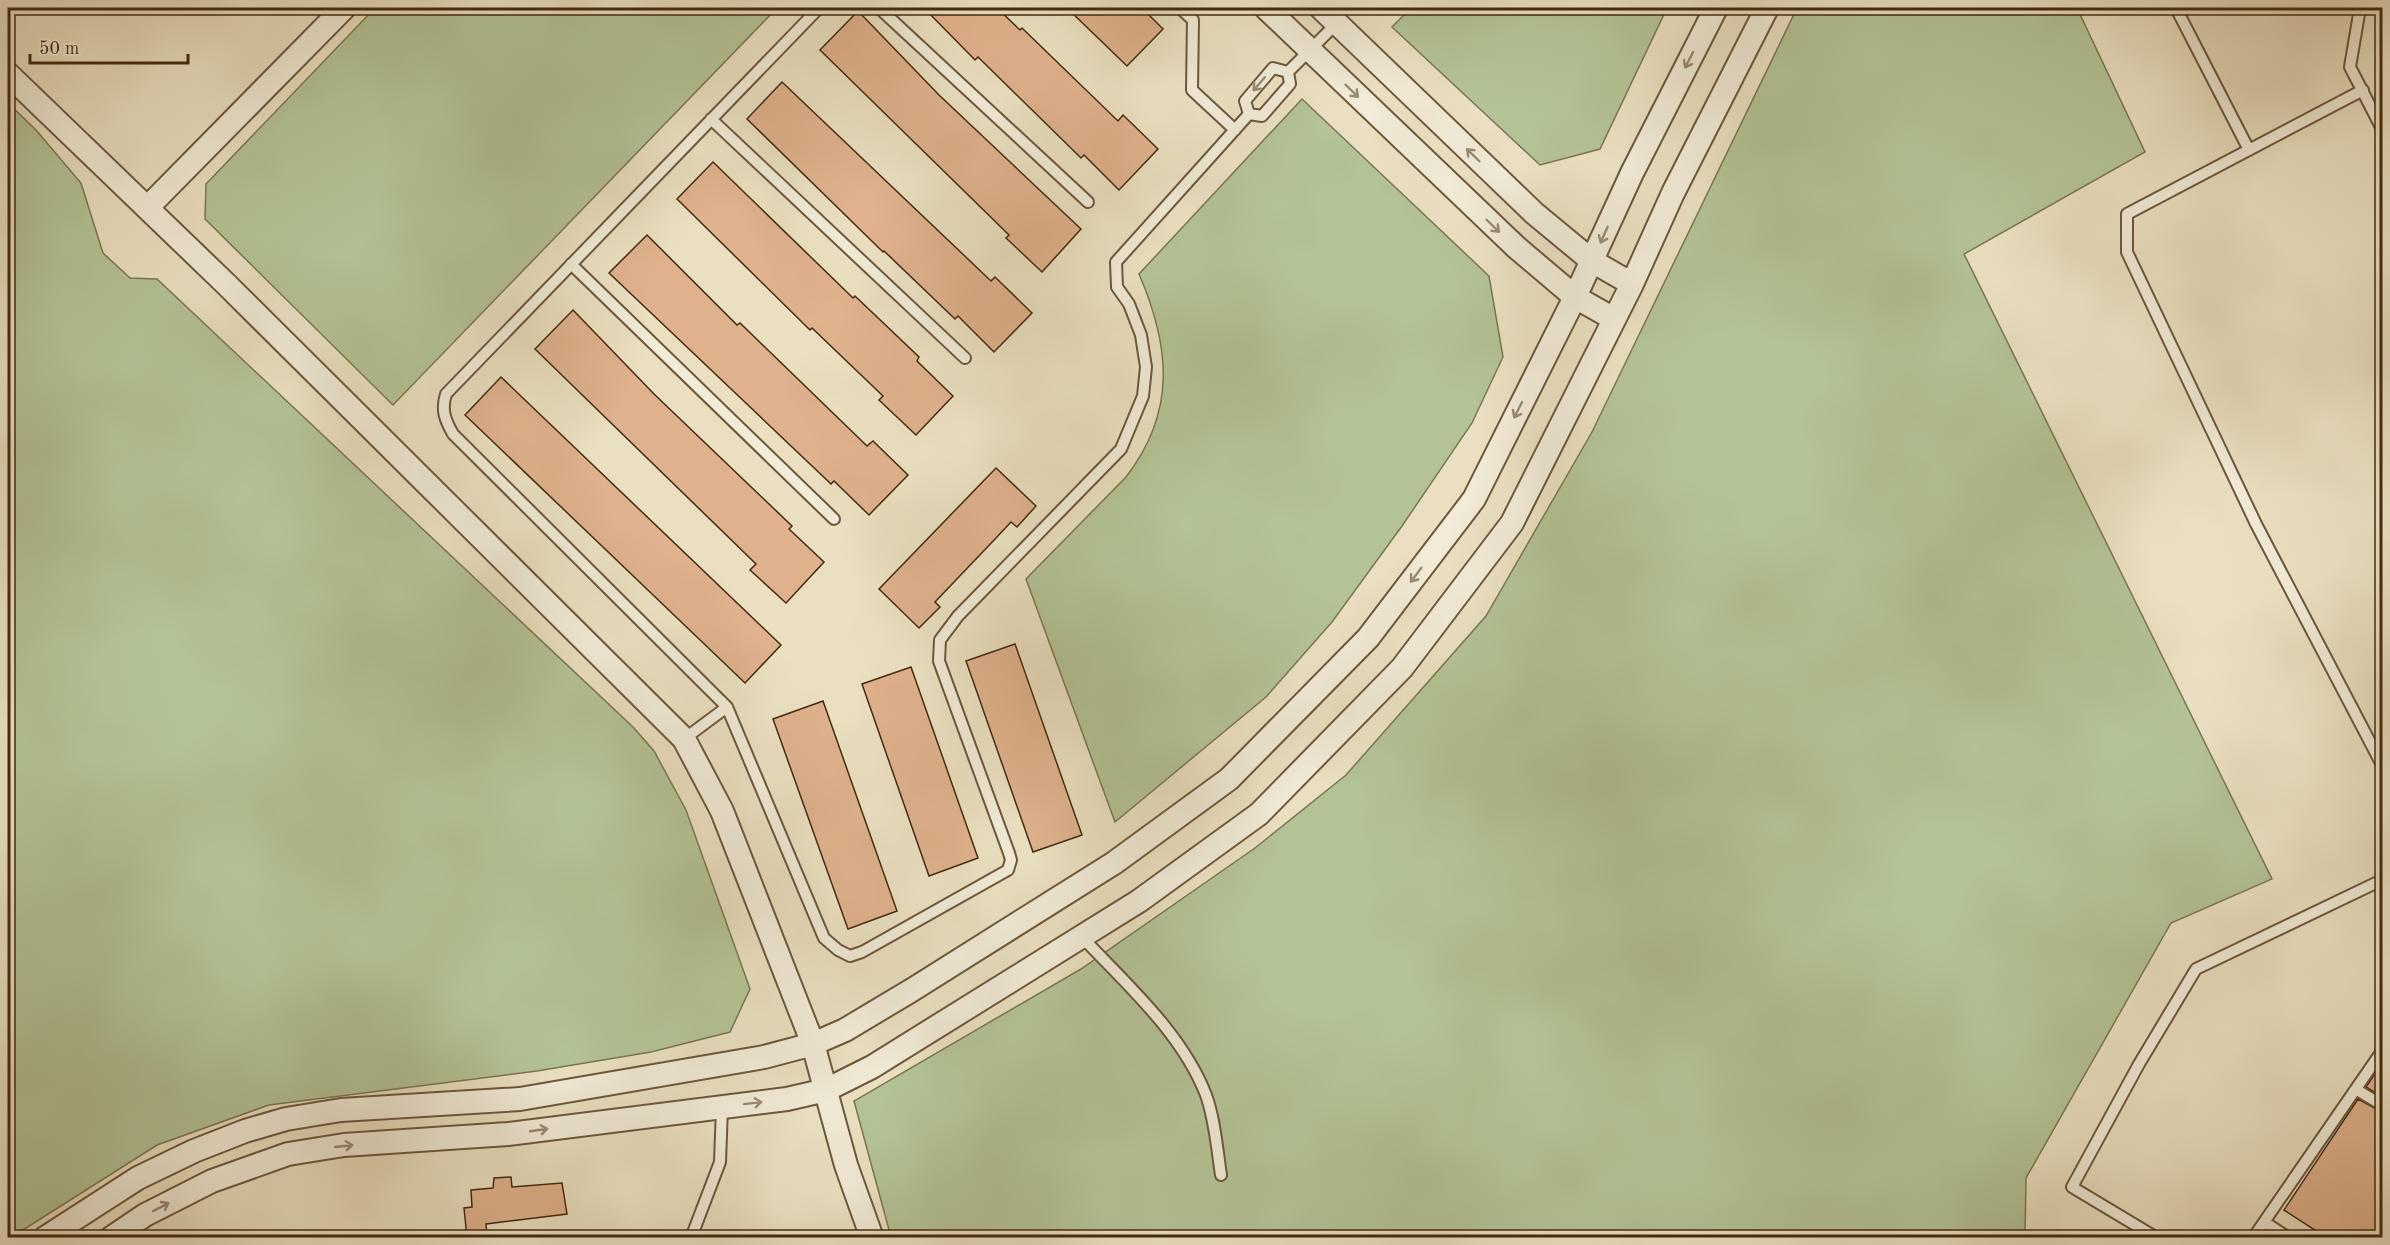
<svg xmlns="http://www.w3.org/2000/svg" width="2390" height="1245" font-family="'Old Standard TT',serif">
<rect width="100%" height="100%" fill="#eae0c1"/>
<filter id="stains"><feTurbulence type="fractalNoise" baseFrequency=".00333" numOctaves="4"/><feColorMatrix values="0 0 0 0 .2 0 0 0 0 .09 0 0 0 0 .02 0 0 0 .5 -.17"/></filter>
<radialGradient id="worn" r=".72"><stop offset=".6" stop-color="#630" stop-opacity="0"/><stop offset="1" stop-color="#630" stop-opacity=".3"/></radialGradient>
<path fill="#b3c396" stroke="#7b7652" stroke-width="1.5" d="M375 8H777L393 405 205 219 206 184Z
M1411 8H1667L1600 149 1540 165 1392 27Z
M1797 8H2077L2145 152 1964 254 2272 879 2171 923 2026 1178 2025 1237H891L854 1101 1081 969 1255 848 1346 775 1486 616 1592 432Z
M1302 99 1489 276 1503 357 1472 423 1402 526 1332 622 1266 697 1115 822 1026 579 1126 477C1177 411 1170 346 1139 274Z
M8 103 36 130 81 183 103 253 130 278 157 279 633 727 654 751 686 810 750 989 730 1032 651 1052 537 1071 269 1105 157 1145 12 1237H8Z"/>
<path fill="#dfb28d" stroke="#432a0f" stroke-width="1.5" d="M924 8H997L1020 30 1022 28 1118 121 1123 115 1158 149 1119 190 1084 155 1081 158 978 57 975 60Z
M1067 8H1142L1163 29 1127 66Z
M858 11 939 95 1081 229 1042 272 1006 238 1009 235 820 50Z
M782 82 991 281 995 277 1032 313 994 352 958 316 955 319 884 251 883 252 747 119Z
M713 162 853 298 855 296 919 357 917 361 953 396 916 435 879 400 883 396 812 328 810 330 677 199Z
M647 235 737 325 740 323 867 446 873 441 908 475 869 515 834 481 831 484 609 273Z
M573 310 654 394 792 526 789 529 824 562 786 603 750 570 756 564 535 349Z
M501 377 781 645 745 683 465 415Z
M996 468 1036 506 1017 527 1011 522 996 538 935 602 940 607 919 628 879 589Z
M1015 644 1082 835 1033 852 966 661Z
M911 667 978 858 929 876 862 684Z
M823 701 897 911 848 929 773 719Z
M2382 1063V1097L2366 1087Z
M2358 1099 2382 1112V1238H2327L2284 1210Z
M511 1177 512 1187 562 1183 567 1214 486 1224 487 1238H467L464 1208 472 1207 471 1190 493 1188 494 1178Z"/>
<g fill="none" stroke-linecap="round" stroke-linejoin="round">
<defs>
<path id="lane" d="M819 8 446 394C441 410 445 420 453 434L727 707 824 938 838 950 850 956 862 952 1008 870 1011 860 1009 853 939 661 940 640 958 616 1121 449 1143 396 1146 367 1141 335 1129 304 1117 287 1116 262 1249 114
M879 8 1088 202
M1180 8 1193 20 1192 90 1235 130
M2176 8 2249 150
M2360 8 2350 67 2382 129
M1288 72 1337 23
M2363 90 2127 214V252L2256 524 2382 765
M1249 114 1245 101 1273 68 1288 72
M1249 114 1262 116 1290 84 1288 72
M711 119 965 358
M571 264 834 519
M684 739 727 707
M1082 937C1127 985 1182 1033 1206 1095 1215 1120 1217 1149 1221 1175
M2357 1090 2382 1105
M2264 1222 2289 1238
M691 1238 720 1162 722 1107
M2157 1238 2072 1187 2139 1064 2196 969 2382 880
M2253 1238 2382 1051"/>
<path id="street" d="M1266 8 1516 247 1575 297 1614 319
M1321 8 1534 213 1592 261 1632 284
M8 74 226 284 684 739 722 811 813 1044 846 1165 872 1238
M147 208 344 8
M45 1238 138 1178 194 1151 245 1131 286 1119 341 1110 520 1099 764 1057 813 1044 845 1030 912 990 1114 863 1229 779 1368 638 1474 499 1575 297 1632 173 1716 8
M111 1238 145 1215 212 1181 288 1154 344 1145 508 1134 787 1099 826 1090 872 1067 1139 901 1259 814 1402 668 1512 523 1632 284 1673 193 1767 8"/>
</defs>
<use href="#lane" stroke="#6d583c" stroke-width="14"/>
<use href="#street" stroke="#6d583c" stroke-width="26"/>
<use href="#lane" stroke="#f1ebd7" stroke-width="10"/>
<use href="#street" stroke="#f1ebd7" stroke-width="22"/>
</g>
<defs><path id="oneway-shaft" d="M-6 0H5M1.5-3L5.5 0L1.5 3" fill="none" stroke-width="1.6" stroke-linecap="round" stroke-linejoin="round" transform="scale(1.5)"/></defs>
<g stroke="#9a8a73">
<use href="#oneway-shaft" transform="translate(1689 60) rotate(117)"/>
<use href="#oneway-shaft" transform="translate(1259 84) rotate(131)"/>
<use href="#oneway-shaft" transform="translate(1352 91) rotate(44)"/>
<use href="#oneway-shaft" transform="translate(1473 155) rotate(-136)"/>
<use href="#oneway-shaft" transform="translate(1493 226) rotate(44)"/>
<use href="#oneway-shaft" transform="translate(1604 235) rotate(114)"/>
<use href="#oneway-shaft" transform="translate(1518 410) rotate(117)"/>
<use href="#oneway-shaft" transform="translate(1416 575) rotate(127)"/>
<use href="#oneway-shaft" transform="translate(753 1103) rotate(-7)"/>
<use href="#oneway-shaft" transform="translate(539 1130) rotate(-8)"/>
<use href="#oneway-shaft" transform="translate(344 1146) rotate(-6)"/>
<use href="#oneway-shaft" transform="translate(161 1207) rotate(-27)"/>
</g>
<rect width="2390" height="1245" fill="none" stroke="#eae0c1" stroke-width="30"/>
<rect x="9" y="9" width="2372" height="1227" fill="none" stroke="#432a0f" stroke-width="3"/>
<rect x="15" y="15" width="2360" height="1215" fill="none" stroke="#432a0f" stroke-width="1.5"/>
<path d="M30 54v9h158v-9" fill="none" stroke="#432a0f" stroke-width="3"/>
<text x="39" y="54" font-size="18" fill="#432a0f" stroke="#f1ebd7" stroke-width="4.5" paint-order="stroke">50 m</text>
<rect width="100%" height="100%" filter="url(#stains)"/>
<rect width="100%" height="100%" fill="url(#worn)"/>
</svg>
